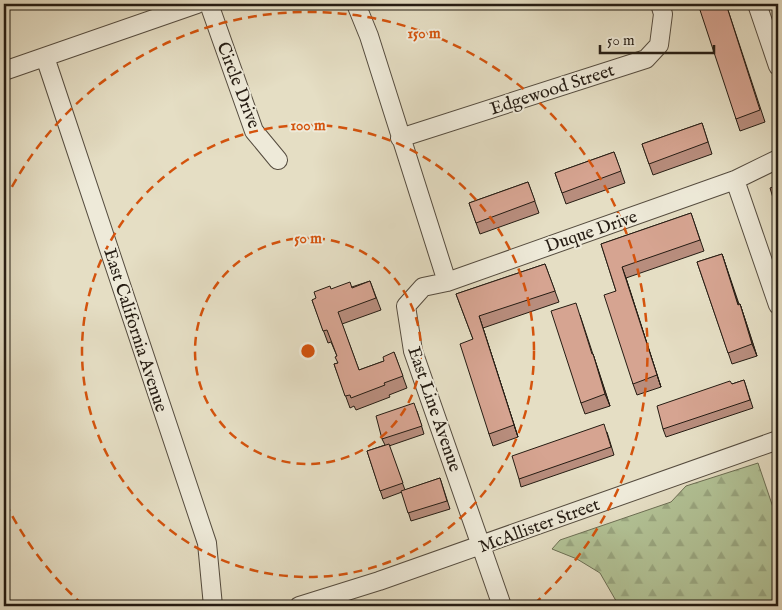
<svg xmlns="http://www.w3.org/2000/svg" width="782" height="610" font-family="'IM FELL English',serif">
<defs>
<pattern id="forest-firs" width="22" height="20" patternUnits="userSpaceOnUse" patternTransform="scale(1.25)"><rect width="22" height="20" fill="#b2c296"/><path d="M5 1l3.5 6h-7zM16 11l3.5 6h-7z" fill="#99a680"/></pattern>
</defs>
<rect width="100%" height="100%" fill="#e5dec4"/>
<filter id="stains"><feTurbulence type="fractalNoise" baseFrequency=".004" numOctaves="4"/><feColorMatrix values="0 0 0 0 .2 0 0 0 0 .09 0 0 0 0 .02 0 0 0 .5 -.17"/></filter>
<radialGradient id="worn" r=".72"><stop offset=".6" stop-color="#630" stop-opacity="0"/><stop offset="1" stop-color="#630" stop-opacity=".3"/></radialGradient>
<path fill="url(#forest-firs)" stroke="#6c6f54" d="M758 463 778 522V606H619L600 573 577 559 552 549 560 540 671 502 686 486Z"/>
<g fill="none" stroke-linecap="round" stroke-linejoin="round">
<defs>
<path id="street" d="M209 4 254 131 278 160
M356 4 369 36 447 282
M757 4 778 66
M45 57 207 543 213 606
M4 71 197 4
M400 138 646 59 659 45 663 14 660 4
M735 180 778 305
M299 606 379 581 778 440
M502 606 413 351 406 306 423 287 447 282 735 180 778 159"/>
</defs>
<use href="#street" stroke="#554c3f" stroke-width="20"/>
<use href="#street" stroke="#eeead9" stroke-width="18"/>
</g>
<path fill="#b88d7d" stroke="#251c13" d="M726 4 765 122 740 131 736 119Z
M702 123 712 154 653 175 642 144Z
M614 152 625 183 566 204 555 173Z
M528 182 539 213 480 234 469 203Z
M691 213 704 251 626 278 661 387 637 395 633 384 616 291 601 244Z
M722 254 739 304H740L744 316 757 356 732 364 697 262Z
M545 264 559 302 483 328 518 437 493 446 489 434 473 339 456 294Z
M370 281 381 310 342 324 359 370 384 361 394 352 407 388 389 395 390 397 356 410 354 406 350 408 334 364 338 363 337 356 331 342 328 343 312 300Z
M580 315 610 406 585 414 581 403Z
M744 380 753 408 666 437 663 429 732 384Z
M417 411 424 434 389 446 405 490 440 478 450 509 411 521 402 492 383 499 367 451 385 445 382 439Z
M607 432 614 455 521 487 519 479Z"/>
<path fill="#967366" stroke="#251c13" d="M722 254 726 266 742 316 738 305Z
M622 267 626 278 661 387 657 375Z
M740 304 744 316 757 356 752 344Z
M479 316 483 328 518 437 514 425Z
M593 354 597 366 610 406 605 394Z"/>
<path fill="#d6a491" stroke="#251c13" d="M698 4H726L760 110 736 119Z
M702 123 708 142 649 164 642 144Z
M614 152 621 171 562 193 555 173Z
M528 182 535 201 476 223 469 203Z
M778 185V214L770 188Z
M691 213 700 240 622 267 657 375 633 384 604 295 616 291 601 244Z
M722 254 738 305 740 304 752 344 728 353 697 262Z
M545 264 555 291 479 316 514 425 489 434 460 344 473 339 456 294Z
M370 281 376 298 338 312 359 370 384 361 383 357 394 352 403 376 384 383 385 385 351 398 350 395 345 396 334 364 338 363 335 357 337 356 327 330 323 331 312 300 316 298 314 292 330 286 331 289 350 282 352 288Z
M576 303 592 354H593L605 394 581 403 551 311Z
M744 380 750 400 663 429 657 406 730 381 732 384Z
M414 403 422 426 382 439 376 416Z
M604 424 611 447 519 479 512 456Z
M389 444 403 483 380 491 367 451Z
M778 457V469L775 458Z
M440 478 447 501 408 513 401 491Z"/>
<g fill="none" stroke="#d4530d" stroke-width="2.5" stroke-dasharray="9 6">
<circle cx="308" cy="351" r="113"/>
<circle cx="308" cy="351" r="226"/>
<path d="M83 605A339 339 0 0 1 5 502M5 200A339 339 0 1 1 533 605"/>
</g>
<g text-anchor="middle" stroke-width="4" stroke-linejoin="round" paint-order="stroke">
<g font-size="18" fill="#251c13" stroke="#eeead9">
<text transform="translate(239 85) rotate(69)" y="6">Circle Drive</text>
<text transform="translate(552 89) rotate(-18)" y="6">Edgewood Street</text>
<text transform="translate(591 231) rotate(-19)" y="6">Duque Drive</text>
<text transform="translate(136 330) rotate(72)" y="6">East California Avenue</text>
<text transform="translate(435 409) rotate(71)" y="6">East Line Avenue</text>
<text transform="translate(539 525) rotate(-20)" y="6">McAllister Street</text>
</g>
</g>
<circle cx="308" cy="351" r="8" fill="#d4530d" stroke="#eeead9" stroke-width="2.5"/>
<g font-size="15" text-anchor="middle" font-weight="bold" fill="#d4530d" stroke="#eeead9" stroke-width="4" stroke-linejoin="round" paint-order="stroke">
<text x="424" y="38">150 m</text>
<text x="308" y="130">100 m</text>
<text x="308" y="243">50 m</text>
</g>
<rect width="782" height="610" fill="none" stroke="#e5dec4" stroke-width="20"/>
<rect x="5" y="5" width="772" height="600" fill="none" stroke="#251c13" stroke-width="2.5"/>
<rect x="10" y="10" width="762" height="590" fill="none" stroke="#251c13"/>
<path d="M600 45v8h114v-8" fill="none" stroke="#251c13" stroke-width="2.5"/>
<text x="607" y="45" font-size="15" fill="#251c13" stroke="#eeead9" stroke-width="4" paint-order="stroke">50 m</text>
<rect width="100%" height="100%" filter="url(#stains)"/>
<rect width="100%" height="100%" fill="url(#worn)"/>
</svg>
